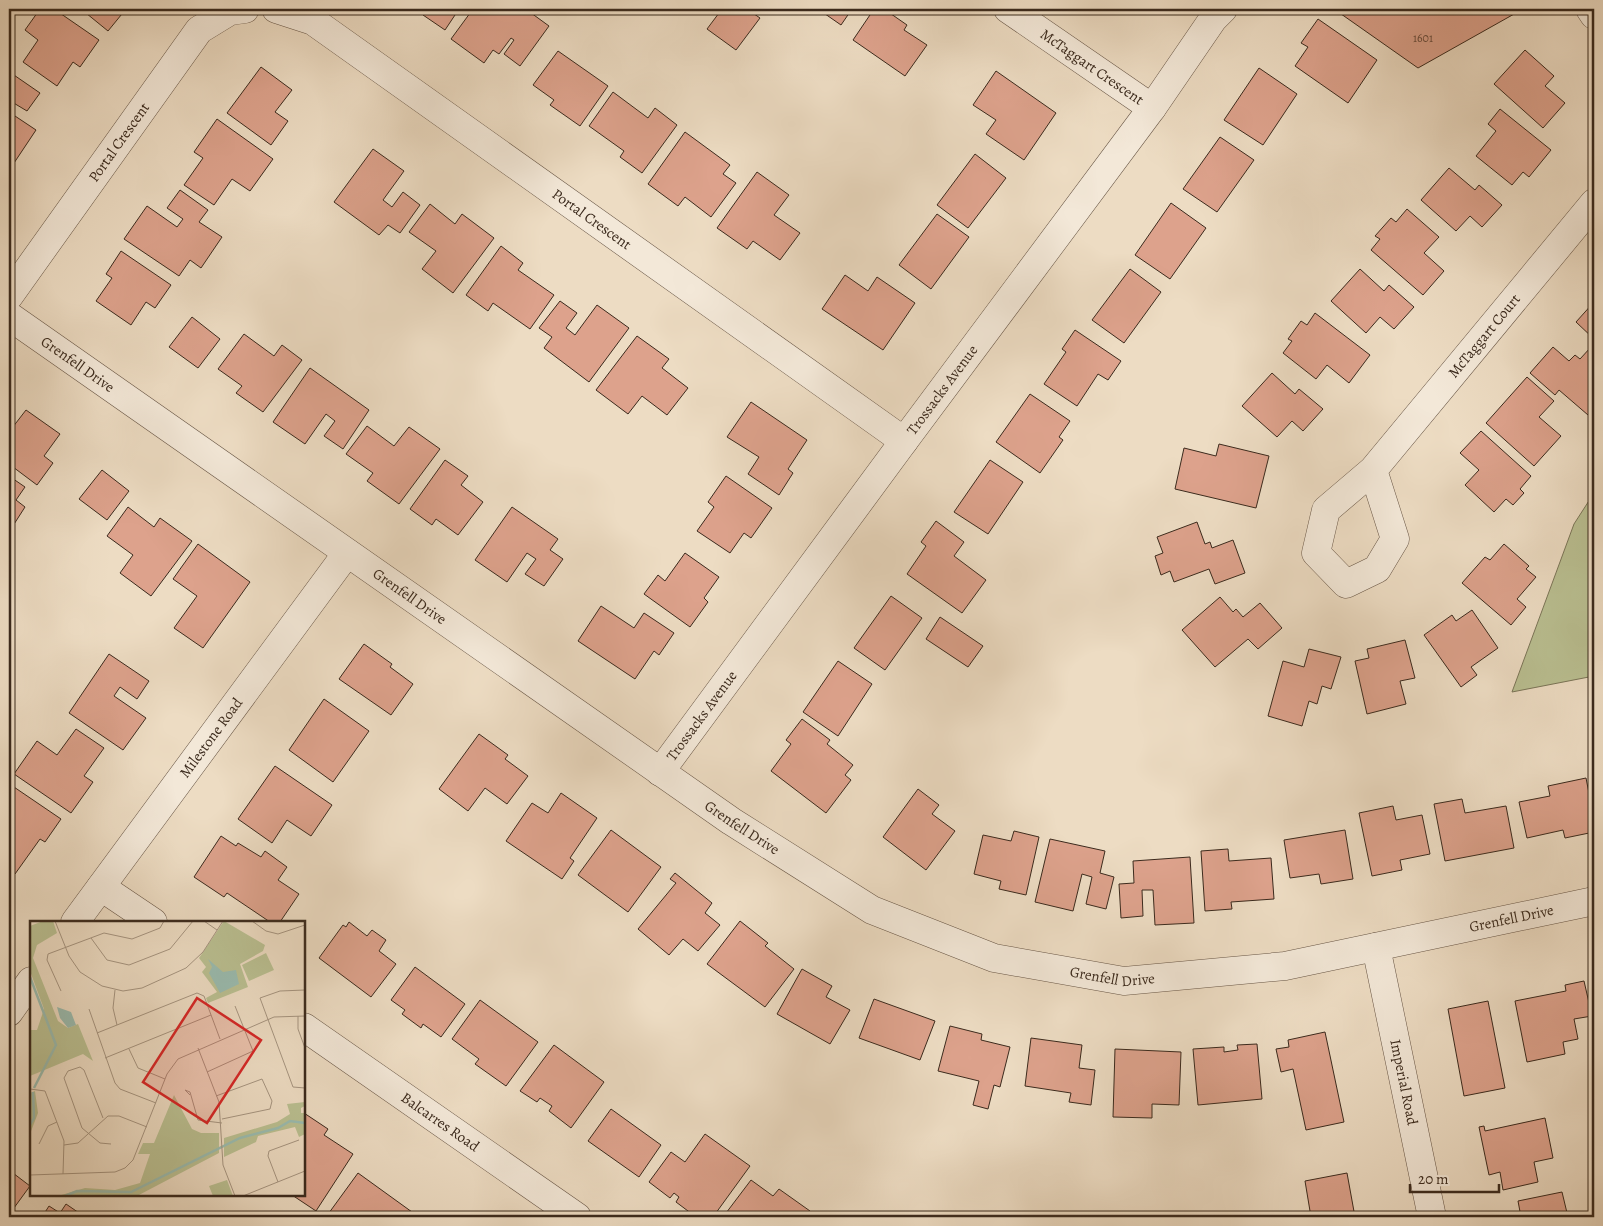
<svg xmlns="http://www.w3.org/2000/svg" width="1603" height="1226" font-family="Alegreya,serif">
<rect width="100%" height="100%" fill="#eddcc3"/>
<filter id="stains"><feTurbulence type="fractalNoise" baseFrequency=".004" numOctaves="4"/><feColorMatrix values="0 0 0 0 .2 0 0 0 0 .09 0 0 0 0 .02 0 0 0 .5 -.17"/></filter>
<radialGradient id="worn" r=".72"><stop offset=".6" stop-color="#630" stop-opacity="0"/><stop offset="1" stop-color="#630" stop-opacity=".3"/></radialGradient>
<path fill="#bac092" stroke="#7a7558" d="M1594 493V676L1512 692 1574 524Z"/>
<path fill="#dda28c" stroke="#3b2a1d" d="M40 9H54L99 40 80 67 73 62 57 86 23 62 38 40 25 30Z
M81 9H126L108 31Z
M427 9H459L445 30 423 15Z
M473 9H528L527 10 549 26 520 66 504 54 514 40 511 38 499 54 493 50 484 63 451 39Z
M722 9H747L760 18 736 50 707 29Z
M818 9H852L841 25Z
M874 9H884L907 25 904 30 927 45 905 76 853 40Z
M1334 9H1523L1418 68Z
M1318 19 1377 60 1348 103 1295 66 1308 47 1301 43Z
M1525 50 1554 76 1545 86 1565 103 1543 128 1494 84Z
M558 51 608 86 580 126 550 105 554 100 533 85Z
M261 67 292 90 275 112 288 121 271 145 227 113Z
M1259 68 1297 94 1263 145 1224 120Z
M996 71 1056 113 1024 160 986 134 996 120 973 105Z
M11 73 40 93 27 111 12 102 9 107V76Z
M613 92 648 118 655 108 677 125 642 173 620 157 624 151 589 126Z
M1500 109 1551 150 1529 177 1523 172 1512 185 1476 156 1496 131 1488 124Z
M9 112 36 130 14 163 9 160Z
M217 119 273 159 250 191 232 179 214 205 184 185 203 158 194 152Z
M685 132 730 165 723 174 736 183 711 217 685 197 678 206 648 184Z
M1220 137 1254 160 1217 212 1183 189Z
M373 149 404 171 383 200 392 207 403 192 420 205 400 233 388 225 379 235 334 202Z
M975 154 1006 178 968 228 937 205Z
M1449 168 1475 190 1479 185 1502 205 1482 227 1470 216 1456 231 1421 200Z
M757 172 789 195 774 215 800 233 780 260 753 241 747 249 717 228Z
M180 190 208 210 199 222 222 237 201 268 190 260 179 276 124 239 147 206 177 227 183 219 167 208Z
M1171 203 1206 228 1170 279 1135 255Z
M430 204 455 224 462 214 494 238 453 293 422 269 436 251 409 232Z
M1407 209 1439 237 1424 253 1444 271 1423 295 1371 250 1380 239 1375 236 1391 218 1396 222Z
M937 214 969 237 931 289 899 265Z
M501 246 523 263 518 270 554 295 530 329 493 303 488 311 466 295Z
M121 251 171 285 155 308 146 302 131 325 96 301 112 278 106 274Z
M1130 269 1161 292 1124 343 1092 320Z
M1360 269 1384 291 1389 285 1414 307 1394 329 1380 317 1366 333 1331 301Z
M845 275 868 291 877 277 915 303 883 350 822 309Z
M560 301 577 313 566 328 575 335 597 305 629 328 589 382 544 348 552 337 539 328Z
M1594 302V339L1576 322Z
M1315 313 1370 355 1349 383 1327 365 1316 379 1283 353 1292 341 1288 339 1301 321 1307 325Z
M192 317 220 339 198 368 169 347Z
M1075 330 1121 361 1108 380 1098 374 1077 406 1044 384 1066 352 1062 349Z
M244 334 274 356 282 345 302 360 263 412 236 393 242 386 218 369Z
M637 336 669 359 662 368 688 388 667 415 642 396 628 414 596 390Z
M1553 347 1569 361 1575 355 1580 359 1591 347 1594 350V408L1588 415 1559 390 1555 395 1530 373Z
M310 368 369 410 343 449 324 436 335 421 326 414 305 444 273 422Z
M1272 373 1295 394 1299 389 1323 409 1303 431 1292 421 1277 437 1242 406Z
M1527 377 1554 401 1539 417 1561 436 1534 466 1486 423Z
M1030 394 1070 421 1059 437 1063 440 1040 473 996 442Z
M751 402 807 440 788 469 793 473 779 495 748 474 759 457 727 437Z
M26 410 60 434 44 456 53 463 37 485 9 464V432Z
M367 426 394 446 409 427 440 449 399 504 367 481 373 473 346 454Z
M1481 431 1531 476 1520 489 1524 493 1513 505 1506 499 1494 512 1465 485 1479 470 1460 453Z
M1219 444 1269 456 1256 508 1175 489 1184 448 1216 456Z
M445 460 468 476 461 485 483 502 458 535 436 519 432 525 410 509Z
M990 460 1023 482 988 534 954 512Z
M102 470 129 491 107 520 79 499Z
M9 476 25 487 16 500 25 507 9 532Z
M726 476 772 508 751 538 744 533 730 553 697 531 714 507 708 502Z
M128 507 154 527 160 518 192 541 151 596 120 573 133 555 107 536Z
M512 507 558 539 550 550 563 559 544 586 525 574 536 559 527 553 507 582 475 560Z
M936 521 964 542 954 556 986 580 962 613 907 574 926 546 921 542Z
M1197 522 1205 544 1210 542 1212 548 1233 540 1245 573 1215 584 1209 569 1174 582 1170 571 1161 575 1155 556 1163 553 1157 537Z
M198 544 250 582 203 648 174 628 197 596 173 579Z
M1504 544 1529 566 1526 569 1536 577 1517 599 1526 607 1511 625 1462 583 1485 557 1490 560Z
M685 553 719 577 704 598 708 602 690 627 644 594 658 575 665 581Z
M891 596 922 618 885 670 854 648Z
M1220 597 1233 612 1236 609 1243 617 1260 603 1282 628 1258 649 1248 639 1215 667 1182 630Z
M601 606 634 628 644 613 674 633 659 655 654 651 635 679 578 641Z
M1472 610 1498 648 1471 667 1477 675 1461 687 1424 635 1452 615 1456 621Z
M940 617 983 646 968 667 926 639Z
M1405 640 1415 678 1400 681 1406 704 1367 714 1355 661 1369 658 1367 649Z
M364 644 392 664 390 667 413 684 391 715 339 679Z
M1309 649 1341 657 1331 689 1322 686 1317 704 1309 701 1302 726 1268 716 1283 661 1304 667Z
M109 654 149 681 137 699 120 687 114 696 146 718 123 750 69 713Z
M838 661 872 684 838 736 803 712Z
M324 699 369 731 333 782 289 750Z
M802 719 830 740 827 744 853 765 845 775 851 780 826 813 771 771 791 744 786 740Z
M76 729 104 748 84 776 93 782 71 813 14 774 37 741 57 755Z
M479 734 508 755 505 759 528 776 507 804 485 788 468 811 439 789Z
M275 766 332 805 311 836 287 820 272 843 238 819Z
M1586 778 1594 819V832L1565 838 1563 830 1527 838 1519 802 1550 796 1548 786Z
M11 785 61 819 45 842 40 839 15 874 9 870V789Z
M918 789 939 805 932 814 955 831 926 870 883 837Z
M561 793 597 818 570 858 574 861 562 879 506 841 532 803 548 813Z
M1462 799 1465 813 1506 806 1514 848 1445 861 1434 804Z
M1393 806 1396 820 1422 815 1430 854 1400 860 1402 870 1372 876 1359 813Z
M611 830 661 867 628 912 578 875Z
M1345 830 1353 879 1321 884 1319 874 1290 878 1284 840Z
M1014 831 1039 837 1026 895 999 889 1001 881 974 874 983 835 1011 841Z
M221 836 236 846 238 843 261 857 265 851 287 867 278 880 299 894 280 922H270L227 893 224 897 194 877Z
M1050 839 1105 851 1100 873 1114 877 1106 909 1086 904 1092 877 1082 874 1073 911 1035 902Z
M1228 849 1229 861 1271 858 1274 899 1231 902 1232 909 1205 911 1201 851Z
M1190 857 1194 923 1155 925 1153 890H1142L1143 916 1121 918 1119 884 1134 883 1133 861Z
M675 873 712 903 705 913 720 925 698 951 683 939 669 955 638 929 676 883 670 879Z
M740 921 768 943 765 946 794 969 765 1007 707 964Z
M349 922 367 936 372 930 386 940 379 951 396 964 371 997 319 958 343 925 346 927Z
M415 967 465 1004 441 1037 423 1024 421 1028 402 1014 405 1010 391 1000Z
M802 969 832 986 826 997 850 1010 830 1044 777 1014Z
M1584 981 1592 1016 1574 1019 1578 1039 1563 1042 1565 1054 1527 1062 1515 1001 1566 991 1565 985Z
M874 999 935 1021 920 1060 859 1038Z
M480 1000 538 1042 506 1086 475 1064 479 1059 452 1039Z
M1488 1001 1505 1088 1464 1096 1448 1009Z
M950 1026 982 1034 981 1040 1010 1047 1000 1087 994 1085 988 1109 973 1105 979 1081 938 1071Z
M1325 1032 1344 1122 1306 1130 1293 1069 1281 1072 1276 1049 1289 1047 1288 1040Z
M1031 1038 1082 1045 1079 1068 1095 1070 1091 1105 1069 1102 1071 1093 1025 1086Z
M1257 1044 1262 1099 1198 1105 1193 1049 1224 1047V1052L1238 1050 1237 1045Z
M554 1045 604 1082 571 1128 549 1111 552 1106 540 1098 537 1102 520 1091Z
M1115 1049 1181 1052 1179 1105 1152 1104V1118L1113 1117Z
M611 1109 661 1145 639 1177 588 1141Z
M304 1113 328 1129 324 1135 353 1154 316 1211 292 1195H304Z
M1545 1118 1553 1158 1534 1162 1538 1182 1503 1190 1500 1172 1489 1175 1479 1127 1484 1126 1485 1131Z
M705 1134 750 1166 713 1217H696L676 1202 679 1197 674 1193 670 1198 649 1182 671 1152 685 1162Z
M9 1170 30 1186 11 1212 19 1217H9Z
M358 1173 412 1212 409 1217H326Z
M1347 1173 1355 1217H1311L1305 1181Z
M751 1180 773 1196 779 1189 810 1211 805 1217H723Z
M1562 1192 1568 1217H1521L1518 1201Z
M66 1204 85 1217H42L49 1206 60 1213Z"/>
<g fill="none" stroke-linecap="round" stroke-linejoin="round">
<defs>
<g id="minor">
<path id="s1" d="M276 9 313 21 904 441"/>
<path id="s2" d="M1008 9 1152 108"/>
<path d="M1590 9 1594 15"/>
<path id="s3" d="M9 296 199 30 230 11 245 9"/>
<path id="s4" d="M9 316 731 821 872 910 994 958 1124 981 1285 966 1594 901"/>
<path id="s5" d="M1373 470 1395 539 1377 569 1346 584 1316 553 1326 510 1373 470 1594 203"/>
<path id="s6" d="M660 772 904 441 1152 108 1213 19 1223 9"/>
<path d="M101 887 153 922"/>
<path id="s7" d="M75 922 347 553"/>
<path id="s8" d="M1376 947 1432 1217"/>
<path d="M9 1012 31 981"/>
<path id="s9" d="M304 1027 577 1217"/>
</g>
</defs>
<use href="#minor" stroke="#685646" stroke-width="29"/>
<use href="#minor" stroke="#f3e8d8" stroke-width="28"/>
</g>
<g text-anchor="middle" stroke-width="4" stroke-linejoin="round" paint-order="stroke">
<g font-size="12" fill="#644839">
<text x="1423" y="42">1601</text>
</g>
<g font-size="15" fill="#3b2a1d" stroke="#f3e8d8">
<text dy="5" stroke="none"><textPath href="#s2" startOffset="102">McTaggart Crescent</textPath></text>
<text dy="5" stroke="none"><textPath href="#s3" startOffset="189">Portal Crescent</textPath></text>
<text dy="5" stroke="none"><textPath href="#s1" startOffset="381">Portal Crescent</textPath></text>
<text dy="5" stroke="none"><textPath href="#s5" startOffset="465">McTaggart Court</textPath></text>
<text dy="5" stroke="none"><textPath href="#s4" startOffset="84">Grenfell Drive</textPath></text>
<text dy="5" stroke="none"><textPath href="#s6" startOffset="475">Trossacks Avenue</textPath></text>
<text dy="5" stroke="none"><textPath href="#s4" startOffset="489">Grenfell Drive</textPath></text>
<text dy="5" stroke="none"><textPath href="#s6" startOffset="70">Trossacks Avenue</textPath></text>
<text dy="5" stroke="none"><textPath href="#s7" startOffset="229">Milestone Road</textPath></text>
<text dy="5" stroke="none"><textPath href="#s4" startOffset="894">Grenfell Drive</textPath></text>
<text dy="5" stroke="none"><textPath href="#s4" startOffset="1704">Grenfell Drive</textPath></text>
<text dy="5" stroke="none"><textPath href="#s4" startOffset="1299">Grenfell Drive</textPath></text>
<text dy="5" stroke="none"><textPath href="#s8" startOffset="138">Imperial Road</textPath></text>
<text dy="5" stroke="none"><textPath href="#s9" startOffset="166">Balcarres Road</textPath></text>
</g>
</g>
<g transform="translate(30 921)">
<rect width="275" height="275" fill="#eddcc3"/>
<path d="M13 0H23L27 12 7 24 3 37 28 100 38 107 48 103 63 140 53 133 0 155V109H7L14 88 0 50V5ZM194 0 235 24 233 30 210 43 218 66 178 82 176 77 187 71 172 51 176 46 169 37ZM236 32 244 49 219 60 212 44ZM5 170 8 192 0 213V172ZM144 174 162 208 171 212H189V232L107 275H28L55 267 85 269 110 262 120 233H108L113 222H124ZM275 181V185L271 187V192H275V213L269 216 265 206 228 215 226 221 194 236V217L247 201 260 193 257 183ZM197 259 203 275H183L179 265Z" fill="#bac092"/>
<path d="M178 38 193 51 206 49 209 63 190 72 179 52 182 46ZM27 86 41 91 46 104 38 107 30 97Z" fill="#9abcb0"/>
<path fill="none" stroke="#9abcb0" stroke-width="2.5" d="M0 56 26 124 4 167M0 204 4 197 3 171M35 275 47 270 101 271 210 217 248 207 260 200 275 202"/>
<path fill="none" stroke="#a69581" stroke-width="1" d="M25 0 39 35 50 51 72 65 93 70 112 67 156 47 173 31 193 0M174 0 187 9M222 0 236 10 248 13 275 4M61 17 77 39 99 44 140 28 163 0M85 69 83 87 87 104M275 69 250 70 230 77 263 166 275 167M31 70 17 39 18 33 74 12 102 18 130 7 134 0M59 88 85 162 90 168 126 182M268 95V108L275 127M67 112 167 72 174 75 190 118M168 127 189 181 193 244 205 275M99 128 108 147 135 158M75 137 181 94M177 151 223 130 205 85M0 168 15 170 34 220 33 253M160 174 155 169 160 171 168 199 192 202M186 175 232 158 242 180 240 188 192 198M73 197 54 149 50 146 38 150 34 157 52 207 70 222 81 223M9 223 18 205 27 201M34 224 48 222 78 195H89L117 206M0 254 85 251 95 247 103 239 137 153 148 138 244 96 275 95M248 261 238 235 239 230 269 219M213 275 275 250"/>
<path fill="#d62828" fill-opacity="0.15" stroke="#d62828" stroke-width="2.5" d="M167 77 231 119 177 202 113 161Z"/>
<rect width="275" height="275" fill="none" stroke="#3b2a1d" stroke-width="2.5"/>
</g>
<rect width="1603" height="1226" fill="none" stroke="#eddcc3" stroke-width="30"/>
<rect x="10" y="10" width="1583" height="1206" fill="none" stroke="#3b2a1d" stroke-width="2.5"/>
<rect x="15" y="15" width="1573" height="1196" fill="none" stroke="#3b2a1d"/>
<path d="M1410 1184v8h89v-8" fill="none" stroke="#3b2a1d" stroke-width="2.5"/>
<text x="1418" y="1184" font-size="15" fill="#3b2a1d" stroke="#f3e8d8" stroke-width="4" paint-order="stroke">20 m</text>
<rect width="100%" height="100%" filter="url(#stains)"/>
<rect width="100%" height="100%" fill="url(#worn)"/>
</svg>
